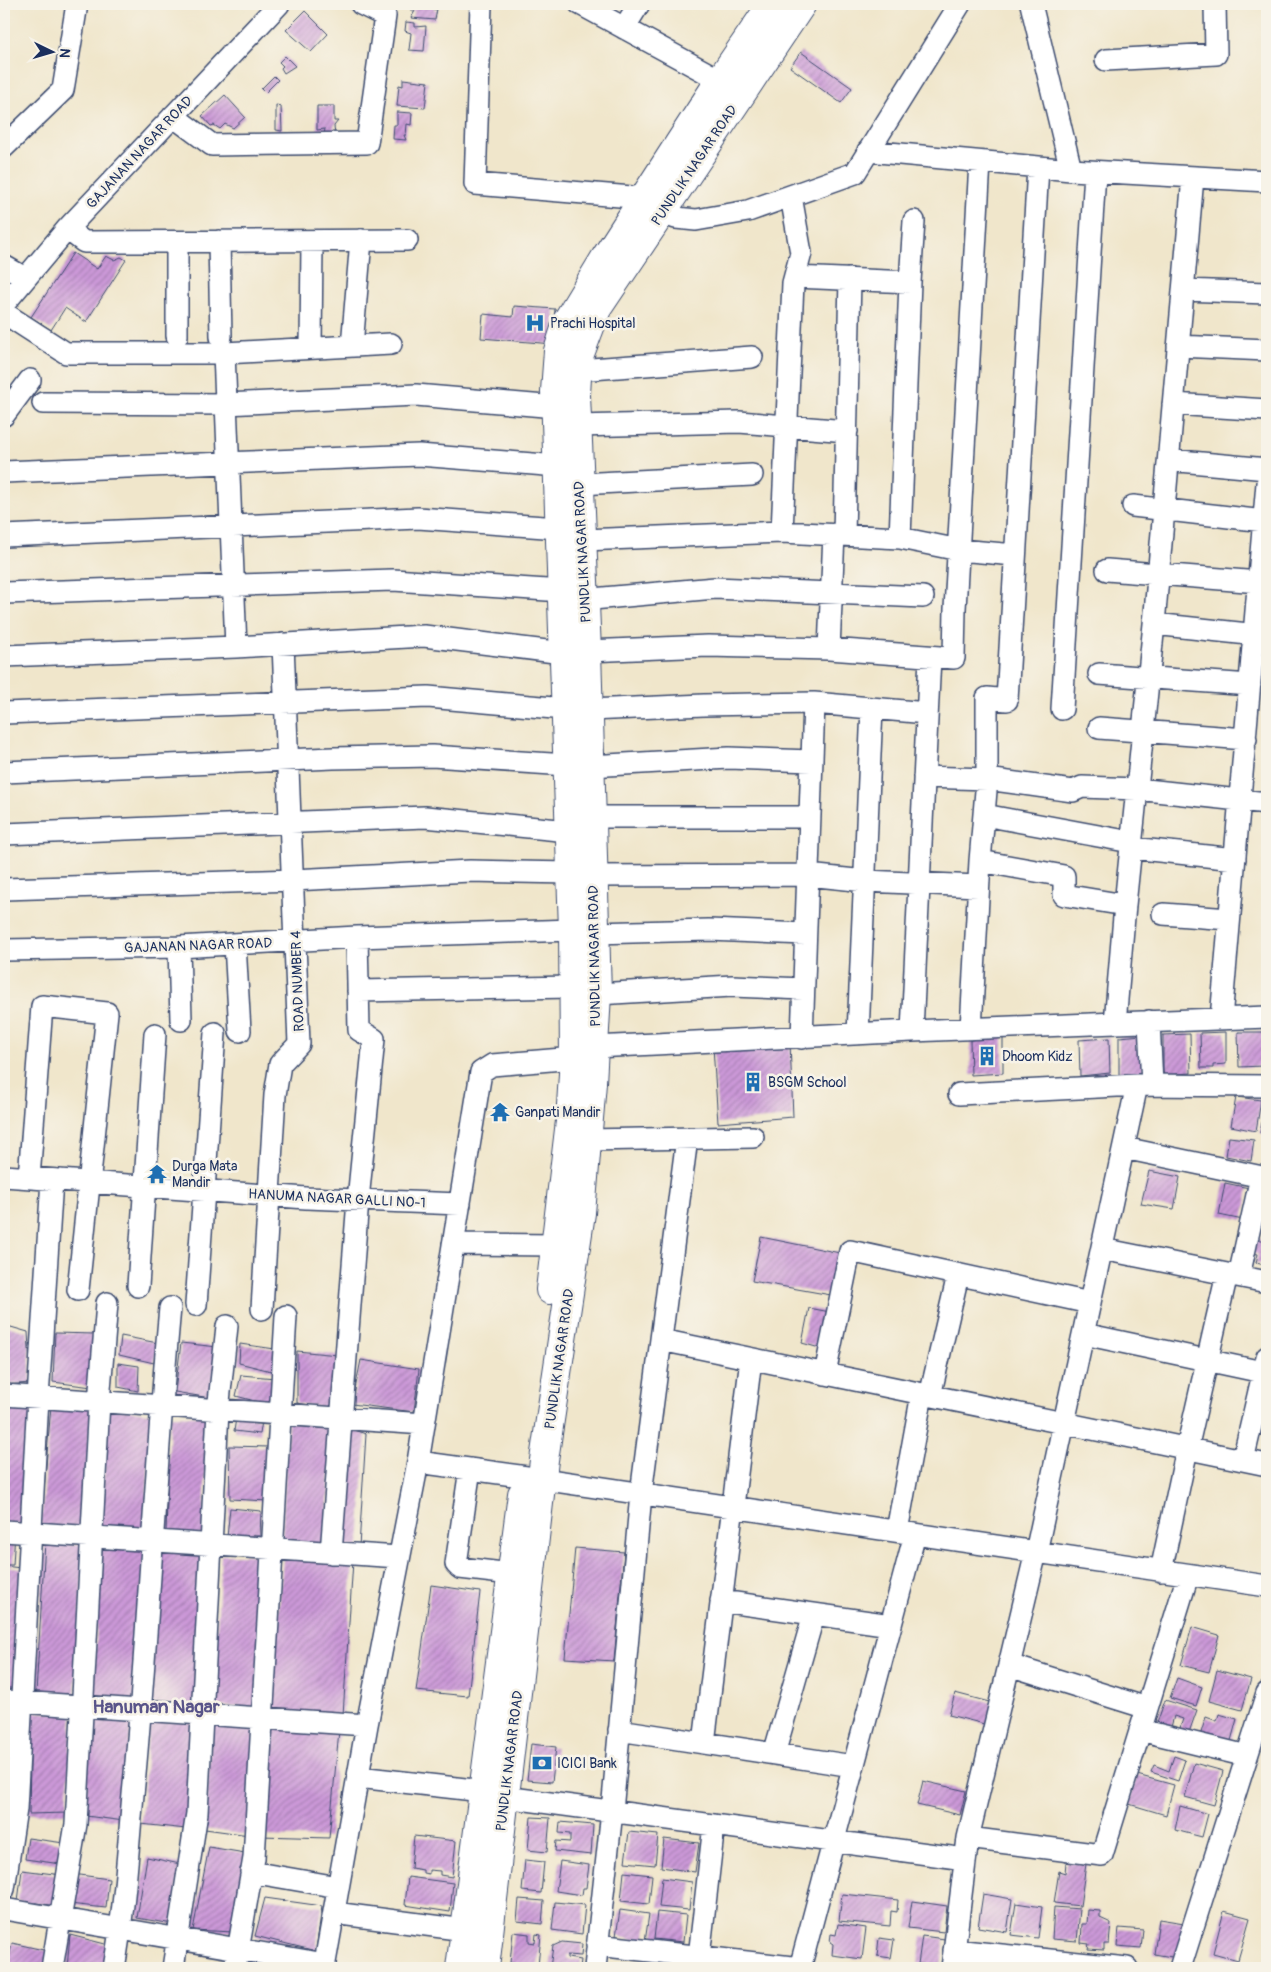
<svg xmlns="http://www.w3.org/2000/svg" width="1271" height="1972" font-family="Pangolin,sans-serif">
<defs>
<pattern id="building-hatch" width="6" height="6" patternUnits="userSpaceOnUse" patternTransform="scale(1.25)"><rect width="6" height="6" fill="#cc99d8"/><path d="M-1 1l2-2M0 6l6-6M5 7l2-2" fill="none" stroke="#a57db2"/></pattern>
</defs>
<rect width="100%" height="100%" fill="#f7f3e8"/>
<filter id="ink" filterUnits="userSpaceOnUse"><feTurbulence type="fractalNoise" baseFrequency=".02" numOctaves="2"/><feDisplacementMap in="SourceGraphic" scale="10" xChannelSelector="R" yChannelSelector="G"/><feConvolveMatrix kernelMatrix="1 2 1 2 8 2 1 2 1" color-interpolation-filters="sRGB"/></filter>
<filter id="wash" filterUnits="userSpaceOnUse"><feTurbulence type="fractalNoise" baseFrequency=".0096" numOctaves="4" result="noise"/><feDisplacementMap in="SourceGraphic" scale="20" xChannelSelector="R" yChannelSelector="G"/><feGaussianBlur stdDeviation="1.12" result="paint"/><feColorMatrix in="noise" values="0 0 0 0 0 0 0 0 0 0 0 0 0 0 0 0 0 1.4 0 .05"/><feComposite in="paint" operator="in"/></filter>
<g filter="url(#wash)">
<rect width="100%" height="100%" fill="#f0e6cb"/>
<g id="blocks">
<path fill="url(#building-hatch)" d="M412 4H435L434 10 437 9 435 20 411 18 415 11H411Z
M305 11 328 34 311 52 286 30Z
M406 22 415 23V27L426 26 424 51 409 50 411 33 405 31Z
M801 52 852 88 841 103 790 67Z
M285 56 295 66 284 73 281 68 283 66 279 62Z
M274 76 278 80 265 93 261 89Z
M403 79 428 82 425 108 397 106 399 85 403 86Z
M225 95 245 117 233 128 225 124 220 129 214 125 211 126 202 116Z
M276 105 281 106 282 131 276 130Z
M317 106H334V121H338L334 126 335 135H324L325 129 317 130Z
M397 112 412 113 411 125 407 124 406 135H404L406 140 393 139 394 125H397Z
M73 253 97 269 106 256 114 260 121 257 126 260 86 322 65 308 51 330 31 317Z
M514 306 555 309 553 344 481 338 483 314 513 317Z
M1226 1032V1064L1213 1065V1068H1201L1200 1033Z
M1238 1032H1264L1263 1066 1239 1067Z
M1190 1034 1191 1073 1163 1075V1035Z
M1143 1035V1074L1119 1076V1037Z
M1003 1036V1073L971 1075 970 1040Z
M1109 1038 1110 1073 1080 1076 1079 1040Z
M790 1042 793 1117 718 1123 713 1047Z
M1236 1097 1261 1100 1256 1131 1231 1126Z
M1266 1102H1267V1134L1260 1133Z
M1229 1137 1254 1140 1251 1161 1226 1156Z
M1149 1171 1180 1177 1174 1209 1141 1204Z
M1225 1183 1249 1188 1243 1220 1219 1215Z
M761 1237 840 1253 831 1295 752 1281Z
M1256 1239 1267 1241 1265 1265 1256 1263 1258 1254 1252 1253Z
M809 1308 830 1312 823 1349 802 1343Z
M4 1325 28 1332 31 1383 4 1385Z
M55 1333 94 1334 92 1387 53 1382Z
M121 1336 158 1343 154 1363 119 1355Z
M181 1343 218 1347 210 1398 175 1392Z
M240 1344 275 1349V1372L239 1363Z
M297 1351 338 1355 333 1409 297 1403Z
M361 1360 419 1369 414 1412 352 1404Z
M118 1363 139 1366 138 1391 118 1387Z
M241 1375 275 1378 270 1405 236 1396Z
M92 1401 82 1527 41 1526 51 1406Z
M32 1404 24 1525 4 1522V1405Z
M109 1409 151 1413 145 1532 100 1531Z
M237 1412 262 1421 260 1434 234 1431Z
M170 1415 207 1416 204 1535 166 1533Z
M288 1422 333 1427 325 1546 282 1540Z
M350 1429 366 1434 359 1547 340 1546Z
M229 1446 269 1447 268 1501 230 1499Z
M230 1508 261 1511 260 1536 227 1537Z
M15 1532 13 1565H4V1533Z
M45 1542 84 1546 75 1694 36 1693Z
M100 1544 145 1548 135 1701 94 1697Z
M575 1548 624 1552 614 1661 565 1658Z
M161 1550 204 1553 196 1705 150 1703Z
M221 1555H266L258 1708 213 1706Z
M283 1557 353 1561 343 1715 271 1713Z
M4 1566 29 1569 17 1688H4Z
M431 1585 480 1592 468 1696 416 1691Z
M1192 1627 1219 1635 1209 1672 1181 1665Z
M1217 1670 1251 1679 1242 1710 1209 1701Z
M1177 1678 1202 1687 1196 1706 1170 1698Z
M955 1693 993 1703 988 1725 949 1715Z
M1165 1700 1197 1710 1188 1735 1179 1731 1183 1719 1174 1716 1170 1731 1156 1726Z
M4 1711 15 1712 9 1810 4 1809Z
M31 1712 72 1714 67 1813 29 1814Z
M89 1714 131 1719 124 1821 86 1816Z
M1219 1714 1237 1719 1229 1748 1199 1739 1206 1717 1217 1721Z
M149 1722H192L195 1830 141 1824Z
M212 1723 254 1727 249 1835 205 1829Z
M273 1725 339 1730 329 1838 261 1836Z
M531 1744 556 1747 552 1782 527 1780Z
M1174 1756 1185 1760 1178 1781 1151 1772 1154 1765 1169 1771Z
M1194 1763 1223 1771 1214 1805 1185 1797Z
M1137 1775 1174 1785 1166 1815 1129 1804Z
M923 1781 966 1791 960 1815 917 1805Z
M1180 1806 1208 1814 1202 1837 1175 1830Z
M531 1817 550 1818 547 1852 528 1850Z
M560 1822 593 1825 591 1855 555 1851 556 1841 570 1842V1834L559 1833Z
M629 1832 658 1835 655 1865 625 1862Z
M414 1836 456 1841 452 1877 440 1875V1871L429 1870V1874L423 1873V1870L411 1868Z
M28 1838 64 1843 61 1864 25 1859Z
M664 1839 699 1843 695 1872 661 1867Z
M209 1847 245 1853 234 1932 193 1930Z
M147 1857 180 1864 173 1924 137 1918Z
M525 1860 544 1862 541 1893 522 1891Z
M560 1861 589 1865 586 1888H583L582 1895 556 1891Z
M1066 1862 1086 1864 1080 1906 1054 1903 1059 1871 1065 1873Z
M22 1870 62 1875 58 1906 18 1901Z
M624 1872 652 1875 649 1904 621 1901Z
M73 1874 109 1879 106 1908 69 1904Z
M408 1877 453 1883 450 1912 405 1905Z
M662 1878 692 1882 689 1910 659 1907Z
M842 1894 898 1900 897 1912 891 1911 890 1926 839 1921Z
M983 1894 1012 1899 1007 1932 978 1927Z
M265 1898 322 1906 316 1951 255 1936Z
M519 1899 544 1901 542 1924 517 1921Z
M912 1901 947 1906 944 1932 908 1928Z
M555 1902 585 1905 582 1934 552 1930Z
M1016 1903 1042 1907 1038 1938 1011 1935Z
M1054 1907 1080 1909 1077 1941 1052 1939Z
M620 1910 649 1914 645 1942 616 1936Z
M1088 1910 1100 1911V1918L1111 1923 1109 1944H1104V1950L1088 1949 1089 1944 1081 1943 1082 1924H1087Z
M1224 1911 1250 1918 1238 1960 1213 1953Z
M657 1912 686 1915 683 1942 654 1939Z
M1159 1919 1184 1923 1178 1958 1154 1954Z
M838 1924 866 1928 862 1959 832 1955 833 1944 830 1942 831 1934 836 1935Z
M1119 1928 1143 1930 1141 1948 1117 1946Z
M513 1932 529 1934V1942L535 1943 536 1934 541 1935 538 1966 510 1963Z
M70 1935 109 1945 104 1968H67Z
M922 1936 945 1939 941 1966 918 1964Z
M879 1938 894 1940 891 1958 877 1956Z
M562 1942 582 1944 581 1956 567 1955V1958L581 1960 580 1968H550L553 1946Z
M12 1943 48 1951 45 1968H7Z
M254 1959 301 1968H252Z
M976 1965 1001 1967V1968H976Z
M1214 1965 1231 1967V1968H1213Z"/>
</g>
</g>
<g filter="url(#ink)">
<use href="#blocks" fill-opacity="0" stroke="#3b4a6e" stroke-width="1"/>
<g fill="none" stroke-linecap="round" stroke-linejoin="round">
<defs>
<path id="minor" d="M481 4 475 184 644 198 661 213 676 218 696 220 748 211 855 173 960 4
M580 4 720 80 732 89
M1031 4 1071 170
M624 28 639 4
M1106 60 1216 54 1215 4
M173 116 212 145 367 143 385 16 361 4
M4 147 63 90 77 4
M868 151 1071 170 1267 181
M67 229 84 242 407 240
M219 241 221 337
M177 242V336
M4 266 25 278
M795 277 910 282
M1183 290 1267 293
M4 304 67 229 279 4
M4 313 66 353H224L391 344
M352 346 361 240
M1178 346 1267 350
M311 348 312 241
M224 353 236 647
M578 370 752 357
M43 403 226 404 416 395 556 407
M1173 404 1267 410
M4 415 30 380
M577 426 739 422 847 431
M1169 460 1267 469
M4 472 419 455 558 466
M579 484 752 475
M1133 506 1264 521
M782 532 793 283 801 253 791 196
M844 535 850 279
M4 536 418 518 559 528
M900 538 910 282 914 221
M583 540 782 532 900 538 959 550 1015 555
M1107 570 1259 582
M4 593 393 580 562 591
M570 601 715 588 923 597
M1154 624 1267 636
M829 649 834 534
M587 651 708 646 829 649 954 658 955 609 980 162
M4 656 236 647 424 636 563 653
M1099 674 1250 685
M1062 709 1095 172
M589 710 704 705 814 703 927 713
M4 713 428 697 565 709
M1099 728 1246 739
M590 766 729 758 811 761
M4 772 333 758 432 756 567 765
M924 777 987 779 1073 791 1082 787 1137 789 1267 803
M984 815 1131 842
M592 817H809
M4 834 425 817 569 831
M1131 848 1235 859
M980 861 1064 876V895L1125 905
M593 876 808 875 865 881 978 886
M4 889 293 880 470 871 571 873
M1163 914 1229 919
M594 933 709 930 805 934
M235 944 240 1031
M179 947 181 1020
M4 950 179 947 357 937 573 930
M358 991 573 987
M597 994 732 986 803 989
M1221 1019 1267 483
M1149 1021 1152 1085
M1115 1023 1125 905 1154 624 1193 177
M971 1029 980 861 987 779V698L1007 700 1038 167
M912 1031 930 657
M858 1034 872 708
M802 1038 814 703
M959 1094 1137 1085 1267 1086
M587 1140 753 1137
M1124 1148 1267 1178
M4 1176 306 1198 460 1204
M29 1178 42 1006 107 1013 78 1290
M453 1244 556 1245
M1102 1249 1267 1282
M1239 1276 1261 1177
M138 1286 155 1034
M196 1305 215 1033
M262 1309 275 1095 280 1064 299 1044 283 644
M1084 1334 1267 1373
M661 1340 1267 1465
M825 1374 850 1251 1090 1303
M4 1395 424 1424
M930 1396 958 1275
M1243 1460 1267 1357
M418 1462 542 1479 1267 1586
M470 1469 456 1564 460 1568 511 1574
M4 1531 399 1557
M897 1531 922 1394
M331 1553 358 1200 374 1039 359 1030 357 937
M1161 1571 1187 1449 1227 1274
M721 1601 891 1625
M1009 1665 1147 1708
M4 1701 367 1725
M619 1730 853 1766
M1140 1730 1247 1756
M704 1743 751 1359
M774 1754 814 1614
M358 1777 483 1791
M505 1797 965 1859
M968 1838 1102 1855 1188 1575
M251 1872 338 1887
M4 1889 16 1809 38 1398 52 1180
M4 1909 325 1964
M334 1913 465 1930
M597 1945 801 1968
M954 1950 1127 1968
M699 1957 714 1825
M52 1968 76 1824 99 1402 107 1303
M114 1968C125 1907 128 1846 134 1784 149 1626 155 1467 170 1308
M173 1968 197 1813 218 1411 227 1326
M235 1968 254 1858 286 1316
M324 1968 367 1725 418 1462 481 1072 492 1065 574 1058 595 1047 912 1031 1267 1017
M595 1968 612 1811 641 1494 687 1138
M800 1968 915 1534
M952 1968 968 1838 1036 1552 1137 1085
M1180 1968 1267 1693"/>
<path id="major" d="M550 1290 570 1121 574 1058 573 930 555 391 558 351 568 319 605 258 720 80 772 4
M460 1968 522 1494
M485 1968 544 1460 581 1213 592 1083 597 994 587 651 576 395 578 359 597 309 802 4"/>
</defs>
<use href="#minor" stroke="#3b4a6e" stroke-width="24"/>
<use href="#major" stroke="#3b4a6e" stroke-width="30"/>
<use href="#minor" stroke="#fff" stroke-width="21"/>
<use href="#major" stroke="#fff" stroke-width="28"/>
</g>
</g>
<defs>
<symbol id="hospital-bare" viewBox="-9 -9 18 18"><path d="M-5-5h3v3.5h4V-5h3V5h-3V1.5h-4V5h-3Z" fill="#1f6fb2" stroke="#f7f3e8" stroke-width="2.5" paint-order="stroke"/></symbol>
<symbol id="building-bare" viewBox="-9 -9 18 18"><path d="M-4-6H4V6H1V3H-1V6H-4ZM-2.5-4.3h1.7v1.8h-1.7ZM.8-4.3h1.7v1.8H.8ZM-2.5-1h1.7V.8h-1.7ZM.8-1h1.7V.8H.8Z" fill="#1f6fb2" stroke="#f7f3e8" stroke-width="2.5" paint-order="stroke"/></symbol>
<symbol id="temple-bare" viewBox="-9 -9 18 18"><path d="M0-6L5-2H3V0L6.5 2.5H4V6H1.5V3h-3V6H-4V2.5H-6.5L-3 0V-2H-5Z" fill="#1f6fb2" stroke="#f7f3e8" stroke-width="2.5" paint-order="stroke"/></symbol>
<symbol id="bank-bare" viewBox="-9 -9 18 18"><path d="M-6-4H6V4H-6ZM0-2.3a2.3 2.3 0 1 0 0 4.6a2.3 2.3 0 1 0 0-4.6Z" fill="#1f6fb2" stroke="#f7f3e8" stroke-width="2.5" paint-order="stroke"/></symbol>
</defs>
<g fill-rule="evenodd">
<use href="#hospital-bare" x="521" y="309" width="28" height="28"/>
<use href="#building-bare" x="973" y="1042" width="28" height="28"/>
<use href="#building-bare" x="739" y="1068" width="28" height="28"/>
<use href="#temple-bare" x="486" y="1098" width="28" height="28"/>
<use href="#temple-bare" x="143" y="1160" width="28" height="28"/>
<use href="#bank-bare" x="528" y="1749" width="28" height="28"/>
</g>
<g text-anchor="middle" stroke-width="5" stroke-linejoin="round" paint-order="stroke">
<g font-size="14" fill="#1b2f5e" stroke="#f7f3e8">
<text transform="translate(139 152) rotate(-47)" y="5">GAJANAN NAGAR ROAD</text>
<text transform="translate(694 165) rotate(-56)" y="5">PUNDLIK NAGAR ROAD</text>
<text transform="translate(582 552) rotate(-93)" y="5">PUNDLIK NAGAR ROAD</text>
<text transform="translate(198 945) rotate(-2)" y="5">GAJANAN NAGAR ROAD</text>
<text transform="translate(594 956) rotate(-91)" y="5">PUNDLIK NAGAR ROAD</text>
<text transform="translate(297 981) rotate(-92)" y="5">ROAD NUMBER 4</text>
<text transform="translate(337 1198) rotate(3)" y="5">HANUMA NAGAR GALLI NO-1</text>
<text transform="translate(559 1359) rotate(-82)" y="5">PUNDLIK NAGAR ROAD</text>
<text transform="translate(509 1761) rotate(-83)" y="5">PUNDLIK NAGAR ROAD</text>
</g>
<g font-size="14" fill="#1b2f5e" stroke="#f7f3e8" text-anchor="start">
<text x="550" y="328">Prachi Hospital</text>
<text x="1002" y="1061">Dhoom Kidz</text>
<text x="768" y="1087">BSGM School</text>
<text x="515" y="1117">Ganpati Mandir</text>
<text x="172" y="1171">Durga Mata<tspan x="172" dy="16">Mandir</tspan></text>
<text x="557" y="1768">ICICI Bank</text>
</g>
<g font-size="19" font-weight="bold" fill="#595489" stroke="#f7f3e8">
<text x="156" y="1713">Hanuman Nagar</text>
</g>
</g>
<rect width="1271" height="1972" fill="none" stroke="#f7f3e8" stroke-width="20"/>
<g transform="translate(52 52) rotate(95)" stroke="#f7f3e8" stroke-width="4" paint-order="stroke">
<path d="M0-4L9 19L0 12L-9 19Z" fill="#1b2f5e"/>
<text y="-8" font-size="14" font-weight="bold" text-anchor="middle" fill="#1b2f5e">N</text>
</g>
</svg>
